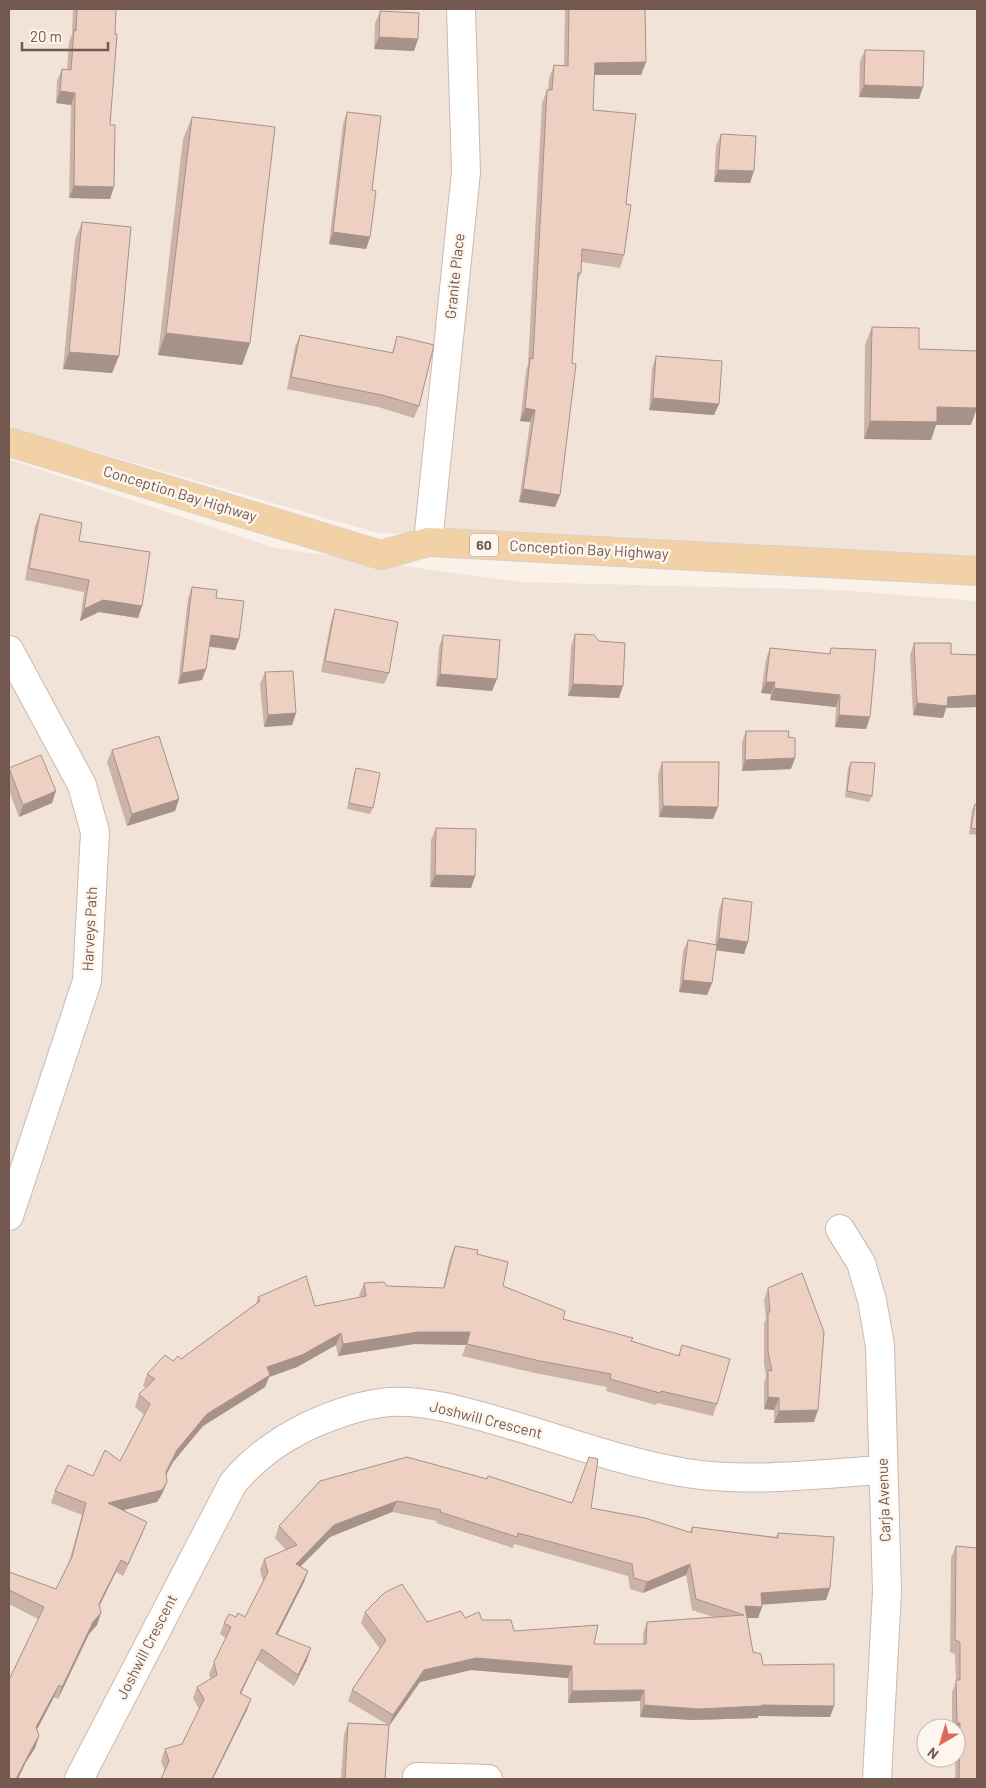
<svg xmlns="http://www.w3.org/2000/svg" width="986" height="1788" font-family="Barlow,sans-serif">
<rect width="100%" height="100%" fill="#faf2e8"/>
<path fill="#f1e3d7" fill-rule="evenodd" d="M9 9H977V557L378 533 9 427Z
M9 459 275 548 519 582 838 590 977 601V1779H9ZM926 1728H956V1758H926Z"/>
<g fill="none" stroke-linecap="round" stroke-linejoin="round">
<defs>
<path id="minor" d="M428 542 466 172 461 9
M9 650 82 785 95 832 87 981 9 1216
M840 1229 861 1263 872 1300 880 1346 887 1591 877 1779
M417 1777 488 1779
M79 1779 233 1483C255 1457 279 1440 310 1425 335 1414 362 1404 390 1402 429 1400 470 1413 508 1424 566 1441 626 1463 686 1473 750 1483 818 1474 882 1470"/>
<path id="major" d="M9 442 381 555 428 542 977 571"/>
</defs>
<use href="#minor" stroke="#ccb9ae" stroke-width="30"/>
<use href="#major" stroke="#d8d0cd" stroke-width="30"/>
<use href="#minor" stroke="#fff" stroke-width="28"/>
<use href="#major" stroke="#f3d1a6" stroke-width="28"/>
</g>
<path fill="#ccb3a7" d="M73 9H116L110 125V199L69 198 71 105 56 103 57 81 62 69 67 70 69 42 72 34Z
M565 9H645L646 62 641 75H594L593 110 626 204 624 255 620 268 581 262V273L578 281 560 495 555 507 519 502 530 422 520 421 526 371 528 364 542 103 547 90H548L549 78 554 65 564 66Z
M380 11 418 39 414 51 374 49 375 23Z
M865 50 919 99 859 97 860 61Z
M347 112 372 190 370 237 366 249 329 244 343 124Z
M192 117 250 343 242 365 158 355 183 139Z
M721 134 750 183 714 182 716 146Z
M82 222 119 356 112 373 63 369 75 240Z
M872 327 919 349 971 425H936L931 440 864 439 865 345Z
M300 335 392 353 397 336 419 406 414 418 378 407 287 389 295 347Z
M656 356 719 404 714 415 649 410 652 368Z
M40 514 79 541 142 606 138 618 99 612 80 621 84 592 25 580 35 526Z
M192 587 216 598 239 639 235 650 209 647 206 669 202 680 178 684 188 598Z
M335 609 389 673 384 684 321 672 331 621Z
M575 634 619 698 568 696 571 646Z
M443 635 492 691 436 686 439 647Z
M914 643 951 654 977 655V707L946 708 943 718 913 715 910 655Z
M770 648 829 654 831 648 870 717 866 729 835 727 836 707 770 700 771 694 761 693 766 659Z
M265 672 296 713 292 725 264 727 260 684Z
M746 731 788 737 791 769 742 771V742Z
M112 750 179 799 175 811 127 826 107 762Z
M662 762 713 819 659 817 658 774Z
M851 762 872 796 869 802 845 797 848 768Z
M9 768 52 803 19 817 9 791Z
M356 768 373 808 370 814 347 809 354 774Z
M975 804H977V835L969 834 972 810Z
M436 828 475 876 471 888 430 887 431 840Z
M723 898 748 942 744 954 716 950 712 983 707 995 679 992 683 951 688 940 715 945 719 910Z
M455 1246 477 1254 503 1286 563 1319 678 1356 682 1345 717 1404 713 1416 657 1403 656 1405 606 1391 607 1387 535 1373 462 1356 466 1345 414 1344 338 1356 336 1345 297 1367 269 1377 265 1387 203 1426 173 1462 166 1475 167 1482 162 1494 157 1502 123 1510 147 1522 142 1534 123 1576 116 1572 99 1606 101 1613 97 1625 89 1634 58 1699 54 1697 37 1729 39 1736 35 1748 26 1762 38 1619 9 1604V1572L56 1589 69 1562 82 1515 51 1503 55 1491 93 1476 120 1461 144 1415 135 1407 139 1394 146 1388 143 1386 147 1374 173 1361 181 1359 256 1304 258 1297 315 1306 360 1298 359 1295 364 1283 387 1286 443 1288 450 1258Z
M768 1288 814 1422 774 1423V1410L764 1409V1382L766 1376 764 1364V1324L766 1319 764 1300Z
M320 1481 572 1503 591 1508 690 1532 692 1527 776 1537 778 1533 830 1588 826 1600 762 1604V1607L758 1618H747L753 1652 763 1665 834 1706 830 1717 758 1716V1718L694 1720 640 1717V1701L568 1703V1678L471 1670 420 1682 389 1726 385 1779H341L344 1735 348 1723 388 1725 348 1701 352 1690 380 1649 361 1623 365 1612 427 1622 465 1618 482 1620 514 1631 594 1644H643V1633L647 1622 713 1617 692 1610 686 1575 643 1593 630 1589 628 1576 514 1544 513 1548 436 1523 437 1521 392 1512 330 1537 300 1566 308 1571 304 1582 278 1634 307 1660 294 1686 257 1660 241 1694 247 1710 165 1771 161 1761 165 1749 182 1744 199 1709 193 1698 197 1687 211 1679 209 1674 214 1662 226 1638 220 1634 224 1623 236 1617H245L263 1581 260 1570 264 1559 286 1550 275 1538 279 1526Z
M956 1546 977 1779H955L956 1728H952V1692L956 1682 955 1654 950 1652 951 1558Z"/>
<path fill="#a69288" d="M379 37 418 39 414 51 374 49Z
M646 62 641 75H590L595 63Z
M864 85 923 87 919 99 859 97Z
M60 91 75 93 71 105 56 103Z
M718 170 754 171 750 183 714 182Z
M74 186 114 187 110 199 69 198Z
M333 232 370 237 366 249 329 244Z
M166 333 250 343 242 365 158 355Z
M69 352 119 356 112 373 63 369Z
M653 398 719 404 714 415 649 410Z
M937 407 977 408 971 425H936L931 440 864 439 870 421Z
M525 408 535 410 530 422 520 421Z
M523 489 560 495 555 507 519 502Z
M103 600 142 606 138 618 99 612 80 621 84 609Z
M211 635 239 639 235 650 207 646Z
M206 669 202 680 178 684 182 673Z
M440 674 497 679 492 691 436 686Z
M766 682H775L771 694 761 693Z
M573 684 623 686 619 698 568 696Z
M774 688 840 695 836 707 770 700Z
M977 695V707L946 708 943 718 913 715 917 703 948 697Z
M296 713 292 725 264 727 268 715Z
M839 715 870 717 866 729 835 727Z
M795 758 791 769 742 771 745 760Z
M56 791 52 803 19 817 23 805Z
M179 799 175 811 127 826 132 814Z
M663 806 718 807 713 819 659 817Z
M435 875 475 876 471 888 430 887Z
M719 938 748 942 744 954 714 950Z
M683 980 712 983 707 995 679 992Z
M418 1332H470L466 1345 414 1344 338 1356 343 1344Z
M341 1333 336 1345 297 1367 269 1377 265 1387 203 1426 173 1462 161 1484 166 1472 177 1450 207 1414 267 1367Z
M768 1397 779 1398 774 1410 764 1409Z
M818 1410 814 1422 774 1423 779 1411Z
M167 1482 162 1494 157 1502 103 1515 108 1503Z
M397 1501 392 1512 330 1537 292 1575 296 1564 334 1525Z
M147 1522 142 1534 123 1576 128 1564Z
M121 1560 116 1572 94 1617 99 1604Z
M690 1564 686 1575 643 1593 647 1582Z
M308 1571 304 1582 272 1645 276 1634Z
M830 1588 826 1600 757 1605 761 1593Z
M745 1606 762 1607 758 1618H743Z
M101 1613 97 1625 89 1634 58 1699 62 1687 93 1622Z
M311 1648 307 1660 294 1686 298 1675Z
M262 1649 257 1660 235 1705 240 1693Z
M476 1658 572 1666 568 1678 471 1670 420 1682 389 1726 393 1715 424 1670Z
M59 1685 54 1697 32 1739 36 1727Z
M644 1690 640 1701 568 1703 572 1691Z
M251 1699 247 1710 213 1779H212Z
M644 1705H762L834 1706 830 1717 758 1716V1718L694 1720 640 1717Z
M957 1723H960L956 1733V1728H955Z
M39 1736 35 1748 26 1762 18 1779H16L31 1750Z"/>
<path fill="#edd0c2" stroke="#a69288" d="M77 9H116L115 34H117L110 125H115L114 187 74 186 75 93 60 91 62 69 71 70 74 30 76 31Z
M569 9H645L646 62 595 63 593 110 636 114 626 204 631 205 624 255 582 249 581 273H578L572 363 576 364 560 495 523 489 535 410 525 408 530 358 533 359 547 90H552L554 65 568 66Z
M380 11 419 13 418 39 379 37Z
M865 50 924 51 923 87 864 85Z
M347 112 381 116 372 190 376 191 370 237 333 232Z
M192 117 275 127 250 343 166 333Z
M721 134 756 136 754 171 718 170Z
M82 222 131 227 119 356 69 352Z
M872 327 919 328V349L977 351V408L937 407V422L870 421Z
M300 335 393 353 397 336 434 345 419 406 382 395 291 377Z
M656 356 722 361 719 404 653 398Z
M40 514 82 523 79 541 150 552 142 606 103 600 84 609 89 580 29 568Z
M192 587 217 590 216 598 244 601 239 639 211 635 206 669 182 673Z
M335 609 398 622 389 673 325 661Z
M575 634 594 635 599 641 625 643 623 686 573 684Z
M443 635 500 640 497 679 440 674Z
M914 643H951V654L977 655V695L948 697 947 706 917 703Z
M770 648 830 654 831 648 876 650 870 717 839 715 840 695 774 688 775 682H766Z
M293 671 296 713 268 715 265 672Z
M746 731H789L788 737 795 738V758L745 760Z
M159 736 179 799 132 814 112 750Z
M41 755 56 791 23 805 9 768Z
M662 762H719L718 807 663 806Z
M851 762 875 763 872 796 847 791Z
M356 768 380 773 373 808 349 803Z
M975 804H977V829L971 828Z
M436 828 476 829 475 876 435 875Z
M723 898 752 902 748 942 719 938Z
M688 940 717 945 712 983 683 980Z
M455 1246 478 1250 477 1254 508 1262 503 1286 565 1311 563 1319 633 1338 631 1341 679 1356 682 1345 730 1359 717 1404 661 1391 660 1393 610 1379 611 1374 540 1361 467 1344 470 1332H418L343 1344 341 1333 302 1355 267 1367 270 1375 207 1414 177 1450 166 1472 167 1482 162 1490 108 1503 147 1522 128 1564 121 1560 99 1604 101 1613 93 1622 62 1687 59 1685 36 1727 39 1736 31 1750 16 1779H9V1680L44 1607 9 1590V1572L56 1589 72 1557 86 1503 55 1491 68 1465 93 1476 105 1450 120 1461 150 1404 139 1394 155 1379 147 1374 165 1355 173 1361 178 1356 181 1359 260 1301 258 1297 306 1276 315 1306 366 1296 364 1283 384 1282 387 1286 444 1288Z
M802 1273 824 1332 818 1410 779 1411V1398L768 1397V1370L772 1371 768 1352V1312H770L768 1288Z
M407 1457 487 1479 488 1476 572 1503 589 1457 598 1459 591 1508 645 1518 692 1533V1527L778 1538V1533L834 1537 830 1588 761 1593 762 1607 745 1606 753 1652 761 1654 763 1665 834 1664V1706L762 1705V1706L698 1709 644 1705V1690L572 1691V1666L476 1658 424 1670 393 1715 352 1690 386 1640 365 1612 384 1593 402 1584 427 1622 461 1611 465 1618 479 1612 482 1620H511L514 1631 598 1625 594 1644H646L647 1622 744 1615 696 1599 690 1564 647 1582 634 1578 632 1564 518 1533 517 1537 440 1512 441 1510 397 1501 334 1525 296 1564 308 1571 276 1634 311 1648 298 1675 262 1649 240 1693 251 1699 212 1779H161L169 1761 165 1749 182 1744 204 1699 197 1687 217 1675 214 1662 231 1627 224 1623 229 1614 236 1617 238 1613 245 1617 268 1572 264 1559 297 1545 279 1526 320 1481Z
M956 1546 977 1548V1779H959L960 1723H957L956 1680H960V1642L955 1640Z
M348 1723 389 1725 385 1779H345Z"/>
<g text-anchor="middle" stroke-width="5" stroke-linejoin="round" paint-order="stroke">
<rect fill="#fdf6ee" stroke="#9c877e" stroke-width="1" x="470" y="533.5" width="28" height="23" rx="4"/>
<g font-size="14" font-weight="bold" fill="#72584e">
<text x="484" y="550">60</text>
</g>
<g font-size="15" fill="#72584e" stroke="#fdf6ee">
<text transform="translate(455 276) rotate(-84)" y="5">Granite Place</text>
<text transform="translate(180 494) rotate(17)" y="5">Conception Bay Highway</text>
<text transform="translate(589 550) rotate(3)" y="5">Conception Bay Highway</text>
<text transform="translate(90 929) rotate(-87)" y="5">Harveys Path</text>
<text transform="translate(486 1420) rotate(14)" y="5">Joshwill Crescent</text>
<text transform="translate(884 1500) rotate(-92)" y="5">Carja Avenue</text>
<text transform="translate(147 1647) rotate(-63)" y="5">Joshwill Crescent</text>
</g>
</g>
<rect width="986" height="1788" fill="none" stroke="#72584e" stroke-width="20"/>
<g transform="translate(941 1743) rotate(218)"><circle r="24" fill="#fdf6ee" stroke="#c5b7ae"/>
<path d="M0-4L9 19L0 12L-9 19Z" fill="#d96b58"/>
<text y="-8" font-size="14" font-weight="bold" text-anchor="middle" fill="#72584e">N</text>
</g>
<path d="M22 42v8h86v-8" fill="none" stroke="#72584e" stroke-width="2.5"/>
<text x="30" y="42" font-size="15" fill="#72584e" stroke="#fdf6ee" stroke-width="4" paint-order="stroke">20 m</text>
</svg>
